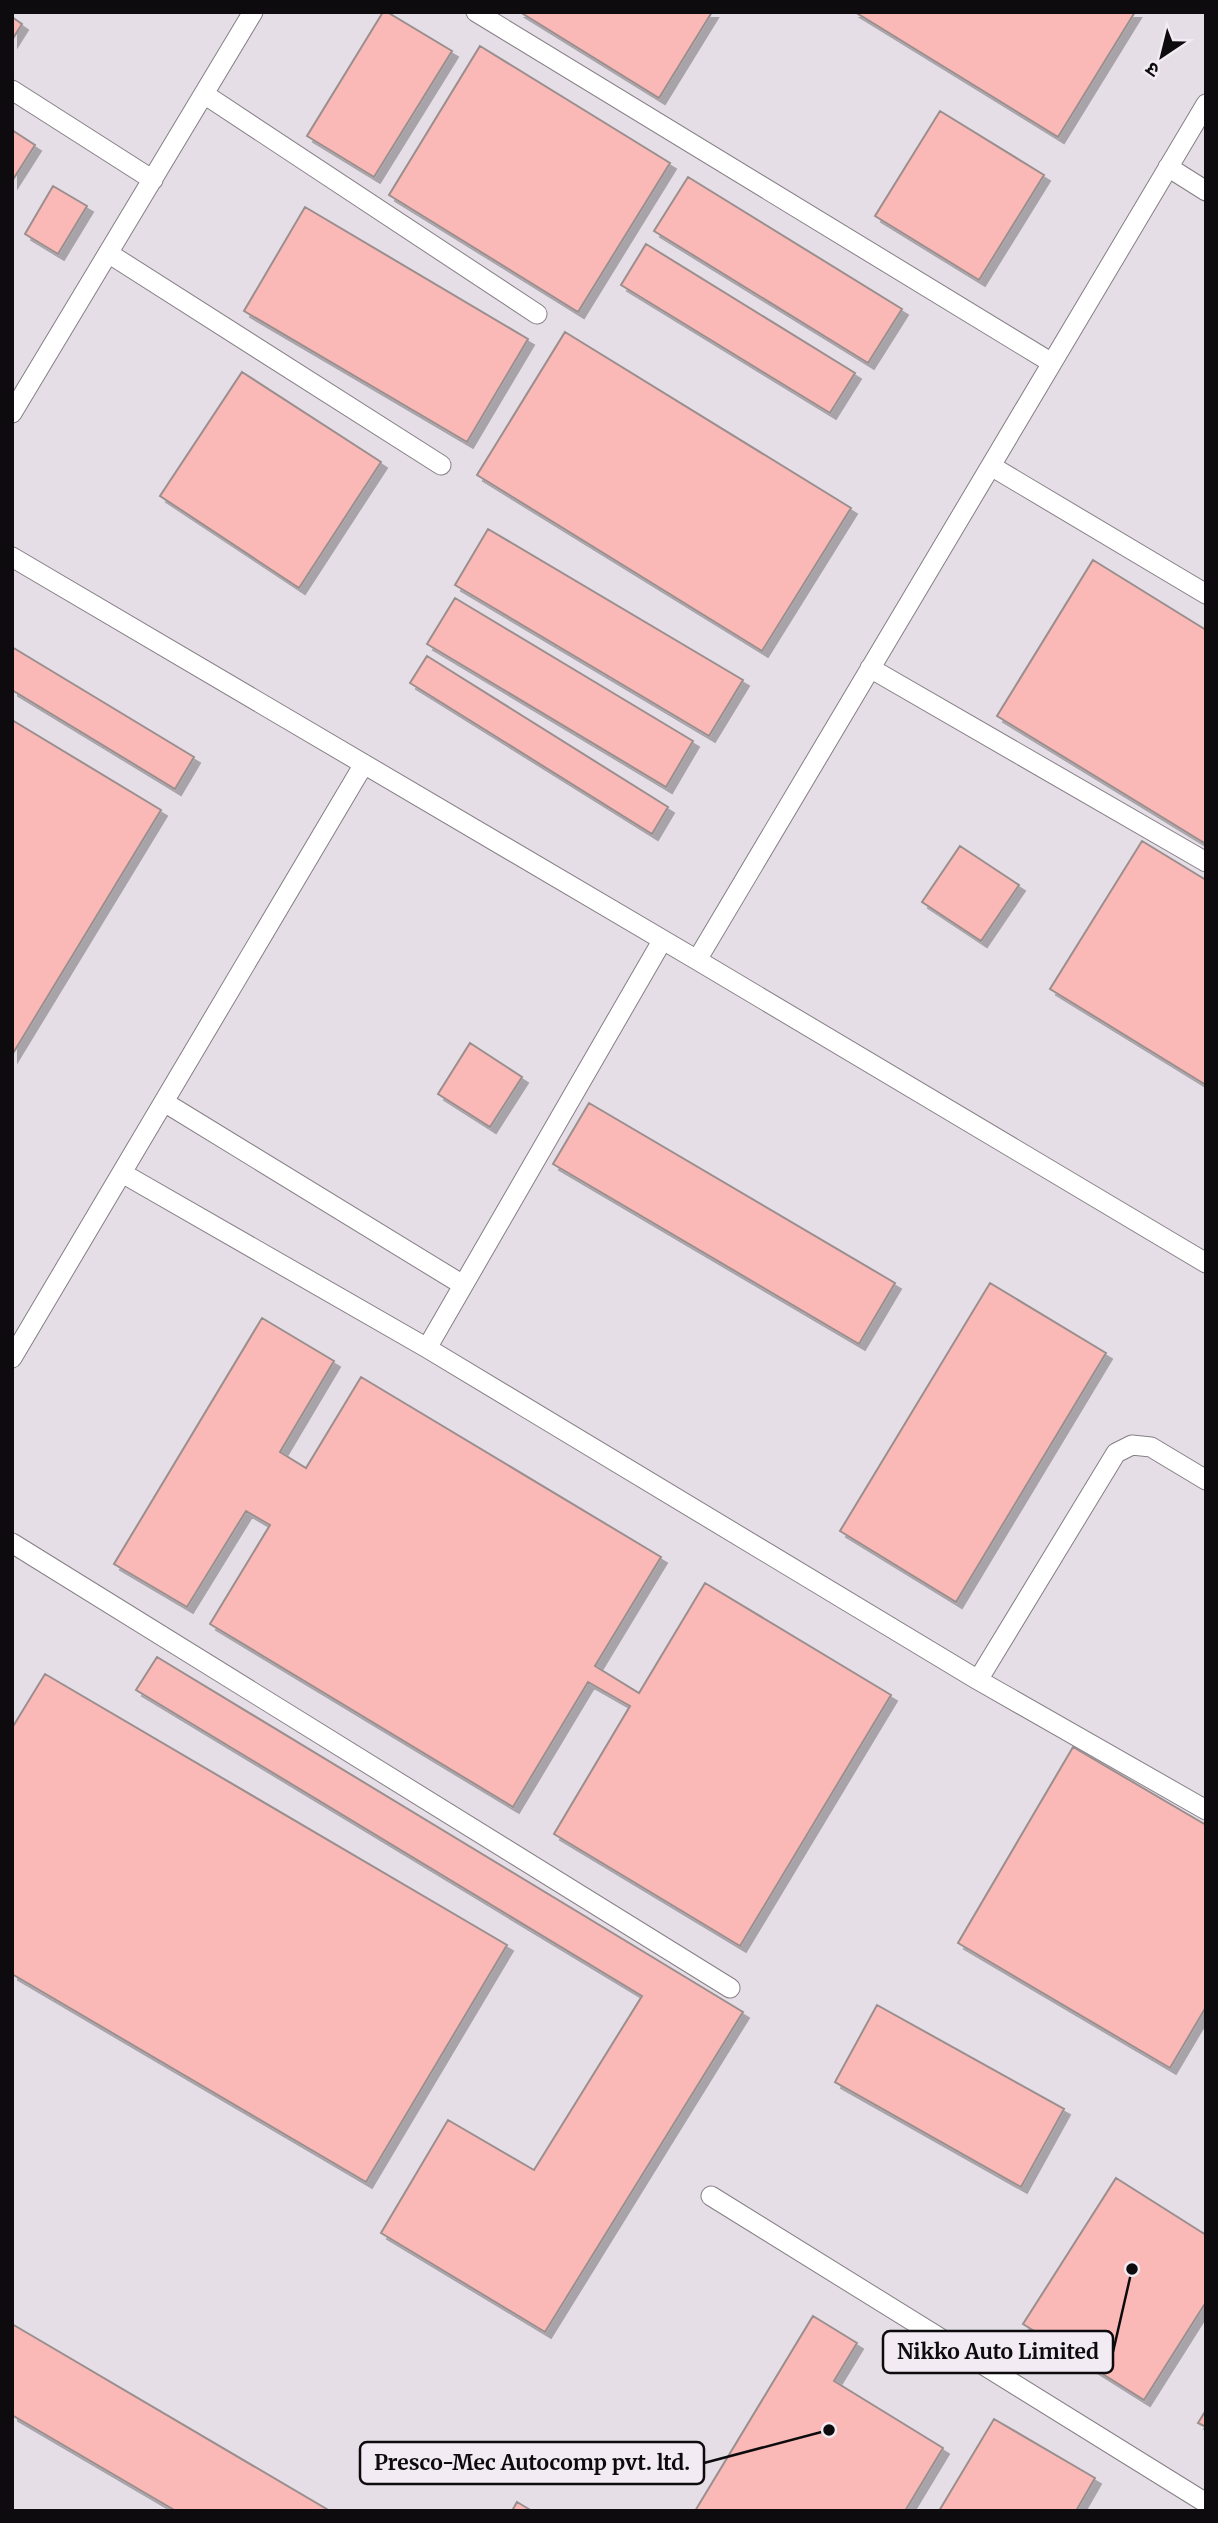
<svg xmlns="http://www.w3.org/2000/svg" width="1218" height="2523" font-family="Merriweather,'Noto Sans Devanagari',serif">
<defs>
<filter id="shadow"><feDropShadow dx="6" dy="6" stdDeviation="0" flood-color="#0004"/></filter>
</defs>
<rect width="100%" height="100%" fill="#e5dee6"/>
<path fill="#fab9b6" stroke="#9a8f8e" stroke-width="2" filter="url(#shadow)" d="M383 12H387L452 51 374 177 307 136Z
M520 12H712L659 98Z
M855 12H1135L1058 137Z
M12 17 22 24 12 40Z
M480 46 670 163 578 312 389 195Z
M940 111 1044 175 979 280 875 216Z
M12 130 35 145 12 181Z
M688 177 902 309 868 363 654 231Z
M53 186 87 206 58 254 25 234Z
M305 207 528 339 467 442 244 311Z
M646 244 855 373 830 413 621 285Z
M565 332 851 508 762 651 477 475Z
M242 372 381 462 299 588 160 496Z
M488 529 743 680 709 736 455 585Z
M1093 560 1206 630V844L997 716Z
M455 598 693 741 666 787 427 644Z
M12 647 194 757 175 789 12 690Z
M427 656 668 807 652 834 410 683Z
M12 720 161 810 12 1055Z
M1142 841 1206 880V1085L1050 989Z
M960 846 1019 885 981 941 922 902Z
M470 1043 522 1077 490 1127 438 1094Z
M589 1103 895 1283 859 1344 553 1164Z
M990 1283 1106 1353 956 1602 840 1531Z
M262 1318 334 1361 280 1452 306 1468 361 1377 661 1557 595 1666 639 1693 705 1583 891 1695 740 1946 554 1834 630 1706 588 1682 513 1807 210 1624 270 1525 246 1511 187 1607 114 1564Z
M157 1657 743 2012 545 2332 381 2233 448 2120 534 2170 642 1996 136 1690Z
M45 1674 507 1945 366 2182 12 1974V1728Z
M1073 1747 1206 1825V2007L1170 2068 958 1943Z
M877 2005 1064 2109 1021 2187 835 2082Z
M1116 2178 1206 2235V2302L1144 2400 1023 2324Z
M813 2316 857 2343 834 2381 943 2448 905 2511H695Z
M12 2324 330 2511H176L12 2415Z
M1206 2410V2427L1198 2423Z
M994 2419 1095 2478 1076 2511H939Z
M517 2502 532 2511H512Z"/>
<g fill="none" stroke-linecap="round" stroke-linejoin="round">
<defs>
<path id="lane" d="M476 12 1052 363
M12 90 153 180
M204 94 537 314
M1168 167 1206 191
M108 253 441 465
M12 413 253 12
M991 466 1206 594
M12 557 697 960 1206 1263
M870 668 1206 862
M697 960 1206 104
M164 1102 463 1285
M122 1173 427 1348 978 1680 1206 1810
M427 1348 662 941
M12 1358 364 764
M12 1543 730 1988
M978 1680 1116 1453 1132 1445 1151 1447 1206 1480
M711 2196 1206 2503"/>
</defs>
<use href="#lane" stroke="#867f86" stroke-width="21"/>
<use href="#lane" stroke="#fff" stroke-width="19"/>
</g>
<path fill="none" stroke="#0d0b0d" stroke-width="2.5" d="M1132 2269L1113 2352M829 2430L704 2463"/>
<g fill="#0d0b0d" stroke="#f3ebf3" stroke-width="2.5">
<circle cx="1132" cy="2269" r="7"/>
<circle cx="829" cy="2430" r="7"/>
</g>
<g fill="#f3ebf3" stroke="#0d0b0d" stroke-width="2.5">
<rect x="883" y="2331" width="230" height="42" rx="7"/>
<rect x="360" y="2442" width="344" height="42" rx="7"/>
</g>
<g font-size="21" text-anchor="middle" font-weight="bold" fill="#0d0b0d">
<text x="998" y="2359">Nikko Auto Limited</text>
<text x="532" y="2470">Presco-Mec Autocomp pvt. ltd.</text>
</g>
<rect width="1218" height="2523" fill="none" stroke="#0d0b0d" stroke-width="28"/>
<g transform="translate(1162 56) rotate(215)" stroke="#f3ebf3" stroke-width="5" paint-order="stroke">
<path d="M0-5L12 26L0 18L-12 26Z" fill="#0d0b0d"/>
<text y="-10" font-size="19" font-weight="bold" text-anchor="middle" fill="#0d0b0d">उ</text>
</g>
</svg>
